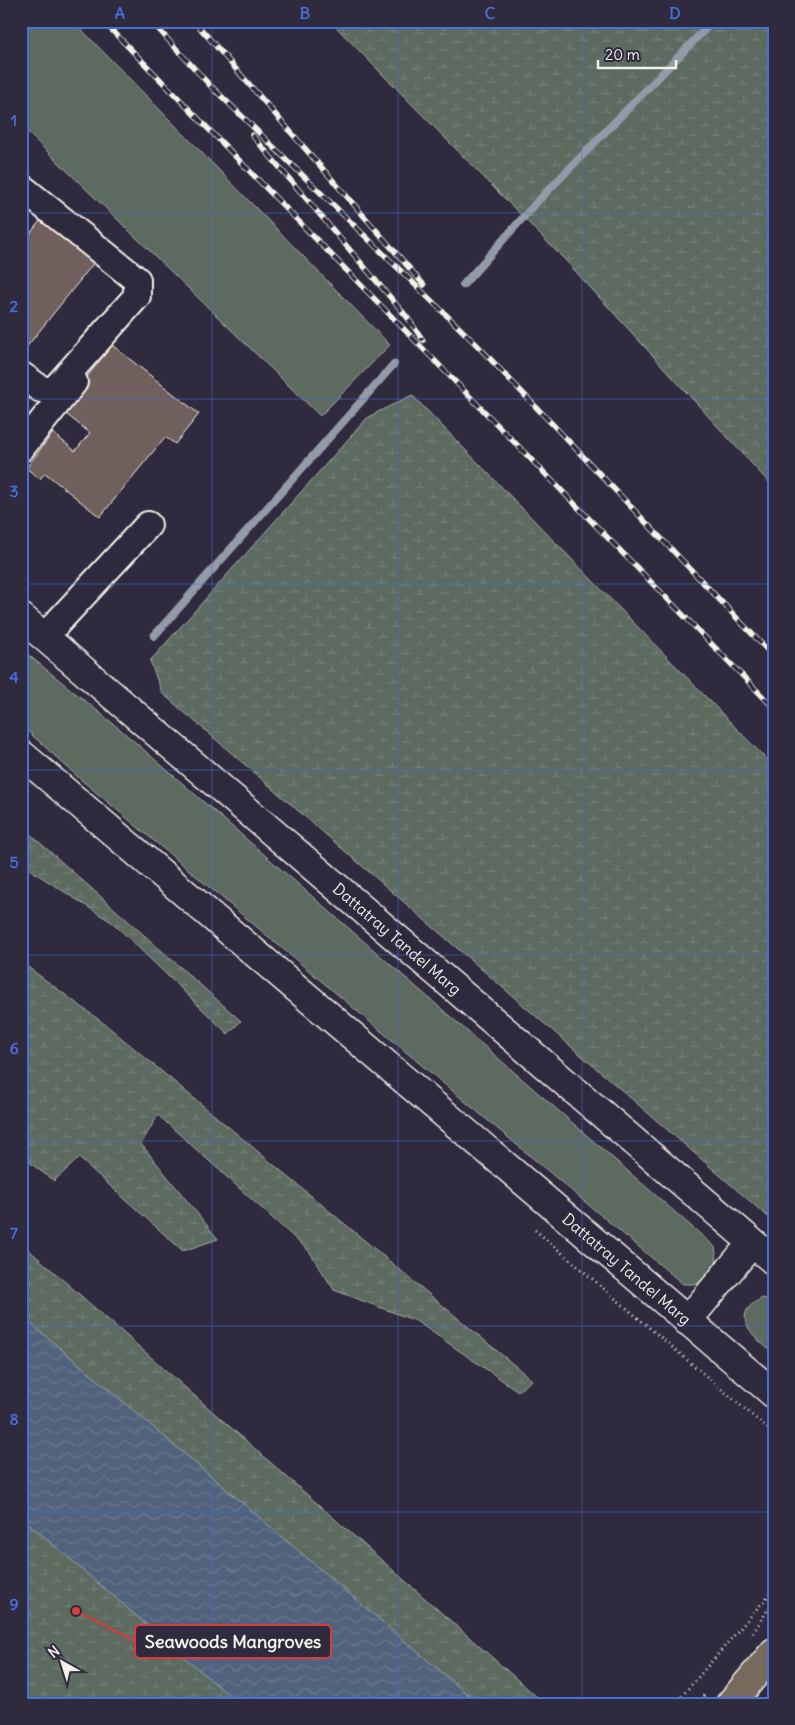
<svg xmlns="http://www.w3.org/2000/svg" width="795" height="1725" font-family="Delius,sans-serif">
<defs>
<pattern id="wetland-marsh" width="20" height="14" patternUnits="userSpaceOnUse" patternTransform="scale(1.25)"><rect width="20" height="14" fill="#5c6a60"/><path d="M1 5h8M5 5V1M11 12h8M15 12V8" fill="none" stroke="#748077"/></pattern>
<pattern id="water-waves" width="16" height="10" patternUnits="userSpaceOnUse" patternTransform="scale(1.25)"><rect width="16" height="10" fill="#51627b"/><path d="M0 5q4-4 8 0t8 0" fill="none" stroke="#6b798e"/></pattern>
</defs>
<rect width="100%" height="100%" fill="#2f2a3d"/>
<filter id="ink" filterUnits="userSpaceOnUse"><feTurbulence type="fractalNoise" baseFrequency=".02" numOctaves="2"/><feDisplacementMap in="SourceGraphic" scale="10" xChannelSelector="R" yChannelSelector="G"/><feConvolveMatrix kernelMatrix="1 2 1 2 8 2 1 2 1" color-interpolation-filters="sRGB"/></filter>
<g filter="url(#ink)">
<path fill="url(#wetland-marsh)" stroke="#a8aea4" d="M330 21H774V488L566 261Z
M412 395 774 767V1222L162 693 150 661 368 417Z
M21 826 241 1021 228 1034 113 923 21 864Z
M21 962 106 1025 532 1380 518 1391 416 1321 334 1290 309 1251 158 1115 141 1144 218 1239 183 1251 79 1158 54 1181 21 1156Z
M21 1243 545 1704H479L21 1315Z
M21 1517 239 1704H21Z"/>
<path fill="#5c6a60" stroke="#a8aea4" d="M21 21H73L390 345 320 416 21 126Z
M21 649 121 730 715 1247 717 1262 698 1284H683L79 778 21 725Z
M763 1298 774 1302V1354C755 1338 726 1314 763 1298Z"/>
<path fill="url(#water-waves)" stroke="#929ba7" d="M21 1315 479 1704H239L21 1517Z"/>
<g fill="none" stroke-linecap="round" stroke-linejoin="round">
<path stroke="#929ba7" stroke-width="8" d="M463 285 536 203 713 21
M154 636 394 364"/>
</g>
<path fill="#70605d" stroke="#f4f1e8" d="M47 212 101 254 21 354V245Z
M112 345 199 414 175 444 165 437 100 517 45 473 40 479 26 468 53 433 75 451 90 433 61 410Z"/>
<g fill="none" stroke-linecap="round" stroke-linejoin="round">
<defs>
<path id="minor" d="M21 187 137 280V296L53 391 41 389 21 375
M21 448 74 382
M45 636 148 525"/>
<g id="secondary">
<path id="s1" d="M21 617 774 1261"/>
<path id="s2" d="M21 754 774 1394"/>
<path d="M687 1321 752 1243"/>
</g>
<path id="primary" d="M730 1704 774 1652"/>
</defs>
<use href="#minor" stroke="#f4f1e8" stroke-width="30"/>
<use href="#secondary" stroke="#f4f1e8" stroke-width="31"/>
<use href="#primary" stroke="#f4f1e8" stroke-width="31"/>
<path stroke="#f4f1e8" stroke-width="3" stroke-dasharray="1 4" stroke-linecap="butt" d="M535 1230 774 1434
M753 1633 774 1600
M675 1704 774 1589
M697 1704 704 1695"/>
<use href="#minor" stroke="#2f2a3d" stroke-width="26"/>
<use href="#secondary" stroke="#2f2a3d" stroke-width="28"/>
<use href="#primary" stroke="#77695c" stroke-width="28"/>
<defs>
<path id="rail" d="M103 21 774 708
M151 21 216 92
M194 21 424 285
M213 88 476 344 774 657
M252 135 407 317 423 340"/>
</defs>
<use href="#rail" stroke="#f4f1e8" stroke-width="5.5"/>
<use href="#rail" stroke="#2f2a3d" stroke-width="4" stroke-dasharray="11" stroke-linecap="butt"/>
</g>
</g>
<path fill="none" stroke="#486fdb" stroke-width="1" stroke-opacity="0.55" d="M212 21V1704M398 21V1704M582 21V1704M21 213H774M21 399H774M21 584H774M21 770H774M21 955H774M21 1141H774M21 1326H774M21 1512H774"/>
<g text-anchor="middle" stroke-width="5" stroke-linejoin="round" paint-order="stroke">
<g font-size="16" fill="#f4f1e8" stroke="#2f2a3d">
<text dy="6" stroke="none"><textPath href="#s1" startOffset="495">Dattatray Tandel Marg</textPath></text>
<text dy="6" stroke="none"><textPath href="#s2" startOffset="795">Dattatray Tandel Marg</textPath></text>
</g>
</g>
<path fill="none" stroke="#d93c3b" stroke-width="2" d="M76 1611L135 1641"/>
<circle fill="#d93c3b" stroke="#2f2a3d" stroke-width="2" cx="76" cy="1611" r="5"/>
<rect fill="#2f2a3d" stroke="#d93c3b" stroke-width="2" x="135" y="1625" width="196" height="33" rx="5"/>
<g font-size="18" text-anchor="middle" font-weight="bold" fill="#f4f1e8">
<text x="233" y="1648">Seawoods Mangroves</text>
</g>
<rect width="795" height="1725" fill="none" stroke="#2f2a3d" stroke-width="55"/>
<g transform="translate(62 1662) rotate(321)" stroke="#2f2a3d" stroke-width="4" paint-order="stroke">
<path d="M0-4L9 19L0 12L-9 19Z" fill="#f4f1e8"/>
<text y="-8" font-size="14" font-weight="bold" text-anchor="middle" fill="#f4f1e8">N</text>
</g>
<path d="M598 60v8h78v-8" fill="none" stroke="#f4f1e8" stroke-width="2.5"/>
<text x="605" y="60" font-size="15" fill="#f4f1e8" stroke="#2f2a3d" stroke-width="4" paint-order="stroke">20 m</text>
<rect x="28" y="28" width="740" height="1670" fill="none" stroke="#486fdb" stroke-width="2"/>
<g font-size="16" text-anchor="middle" font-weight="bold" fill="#486fdb">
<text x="120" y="19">A</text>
<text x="305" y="19">B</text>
<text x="490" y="19">C</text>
<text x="675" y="19">D</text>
<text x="14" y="126">1</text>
<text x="14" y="312">2</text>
<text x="14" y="497">3</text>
<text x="14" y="683">4</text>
<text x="14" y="868">5</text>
<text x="14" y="1054">6</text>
<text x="14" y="1239">7</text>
<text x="14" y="1425">8</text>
<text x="14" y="1610">9</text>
</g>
</svg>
